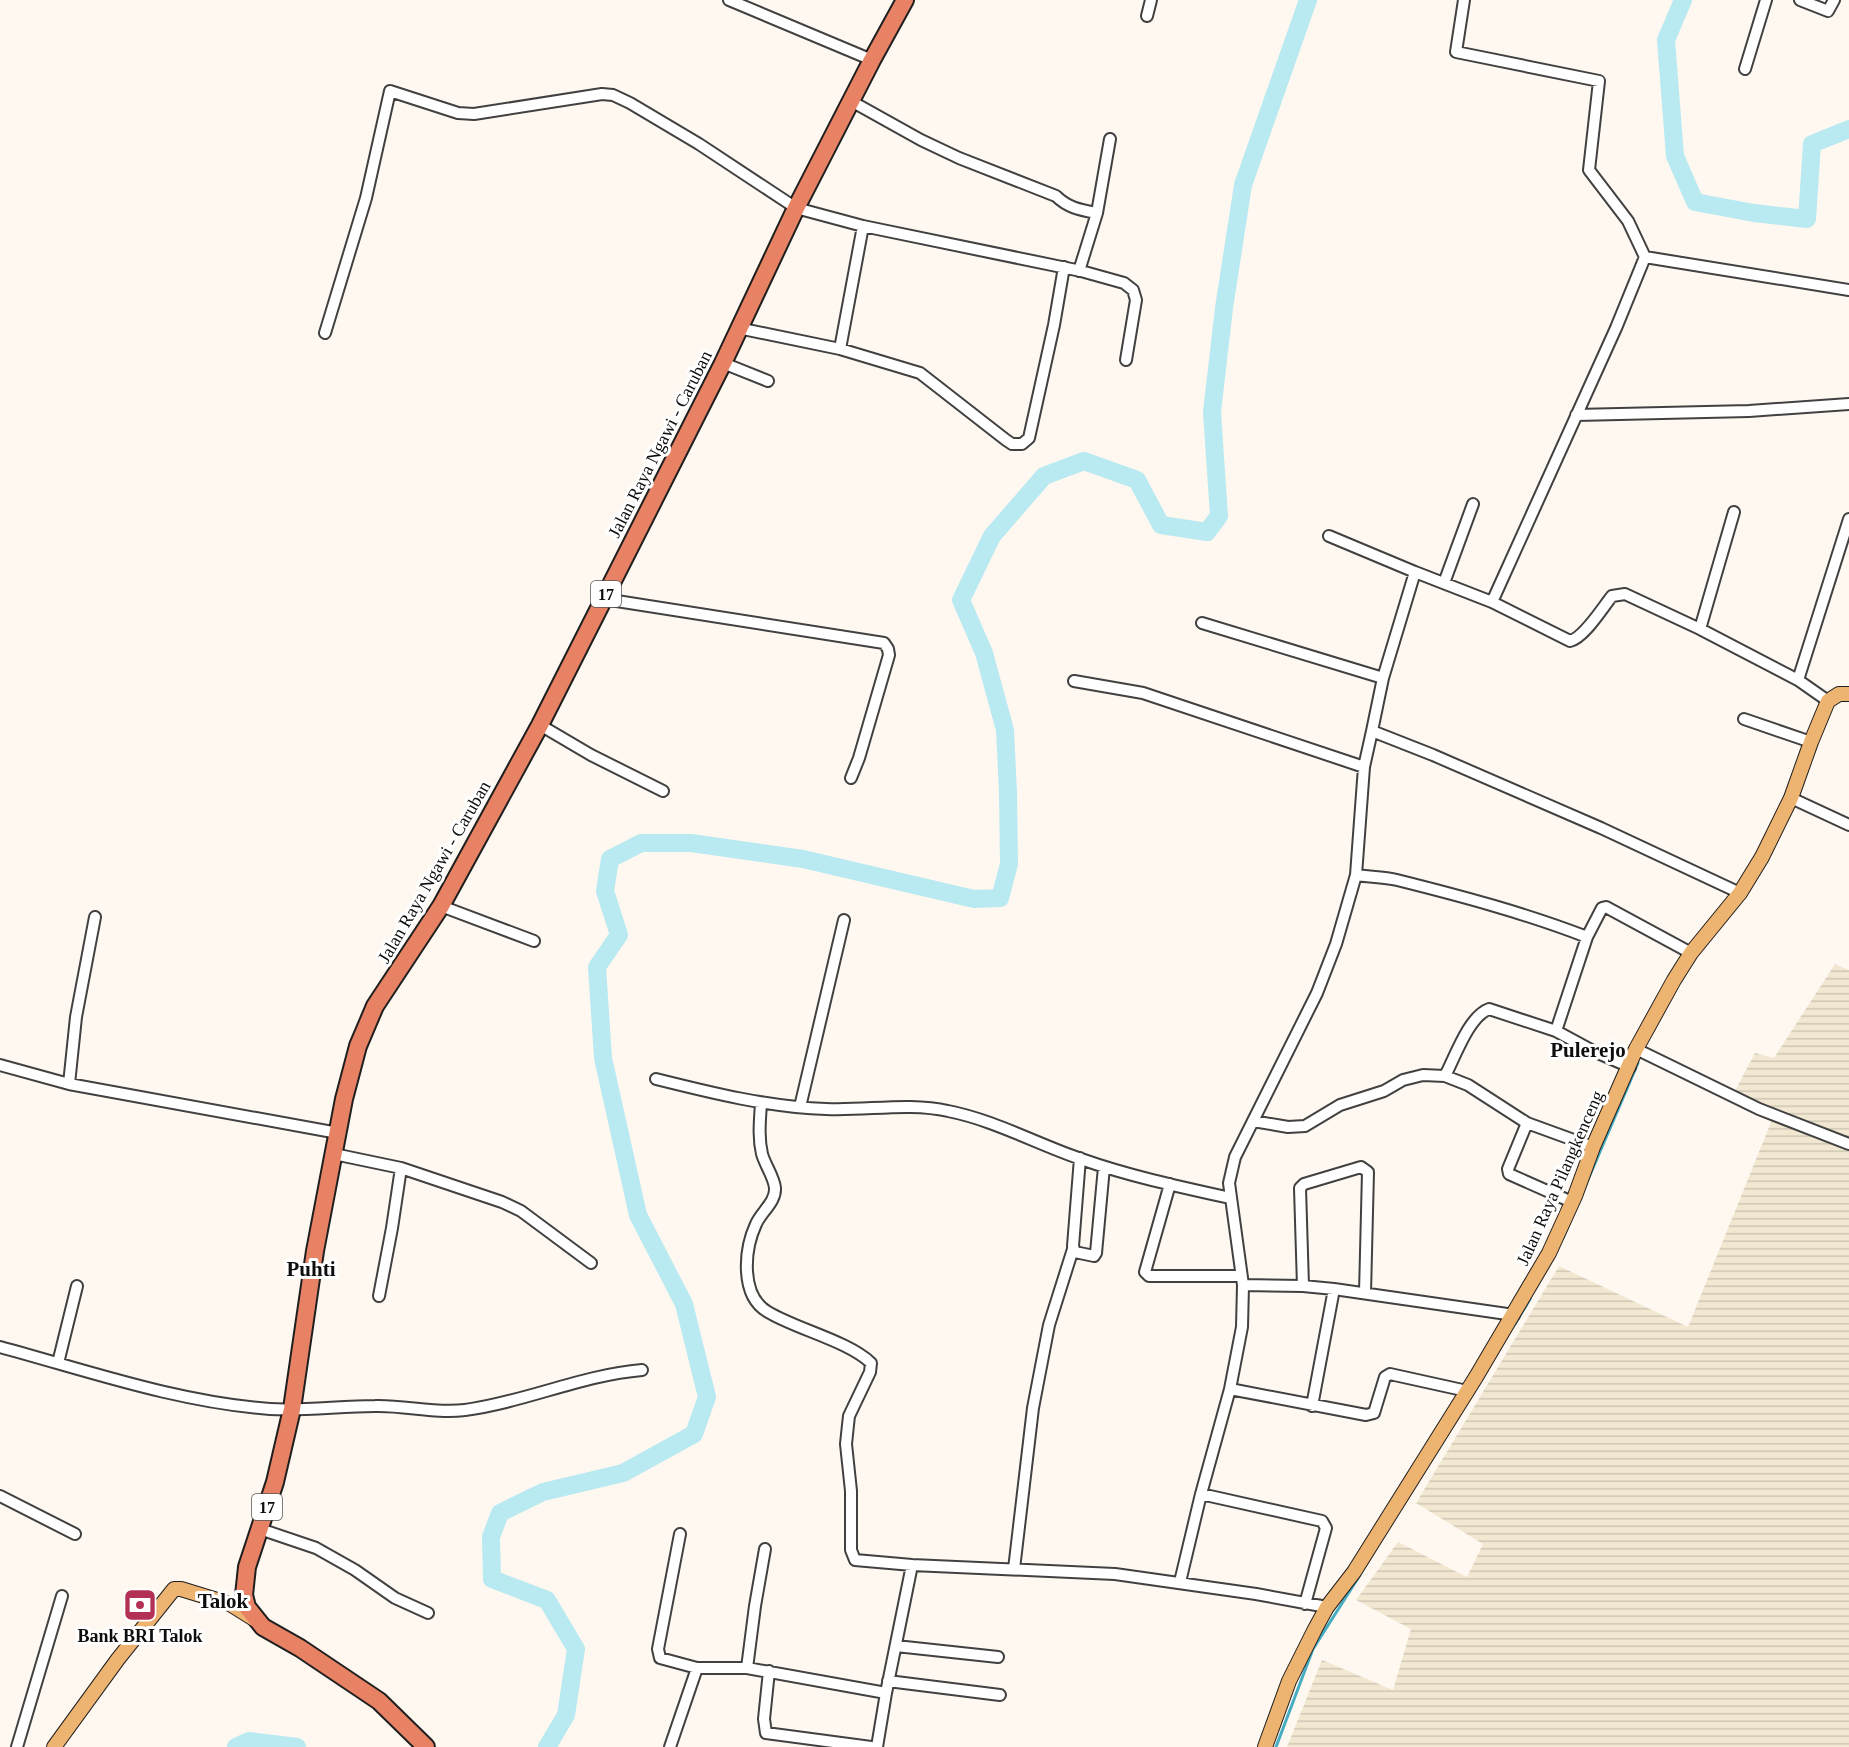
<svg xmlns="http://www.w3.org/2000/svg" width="1849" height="1747" font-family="'Times New Roman',serif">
<defs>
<pattern id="farmland-rules" width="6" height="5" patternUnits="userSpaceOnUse" patternTransform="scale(1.5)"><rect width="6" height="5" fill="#f2e8d2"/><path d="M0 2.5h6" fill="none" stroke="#cec6b3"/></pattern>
</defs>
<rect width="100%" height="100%" fill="#fef8f0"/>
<path fill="url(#farmland-rules)" d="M1835 964 1849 970V1747H1287L1322 1660 1393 1690 1411 1629 1356 1600 1398 1542 1467 1577 1483 1544 1416 1503 1559 1266 1688 1327 1776 1110 1735 1091 1755 1053 1774 1058Z"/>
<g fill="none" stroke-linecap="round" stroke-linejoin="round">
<path stroke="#46adc2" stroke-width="3" d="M1563 1238 1638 1063
M1515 1324 1530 1299
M1276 1747 1313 1649 1360 1575"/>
<path stroke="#b9e9f1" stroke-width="18" d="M1683 0 1666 40 1675 156 1695 202 1754 213 1807 219 1812 144 1849 129
M236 1747 249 1741 297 1747
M547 1747 566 1715 576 1649 547 1600 492 1579 491 1537 500 1513 543 1492 623 1473 694 1434 707 1397 684 1304 638 1215 603 1058 597 967 619 935 605 891 610 859 641 843H691L803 859 974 899 1000 898 1009 864 1008 792 1005 730 984 653 961 600 992 536 1044 476 1084 461 1137 480 1161 525 1207 532 1219 516 1212 412 1224 308 1243 185 1308 0"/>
<defs>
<path id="minor" d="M729 0 872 60
M1464 0 1456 52 1599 81 1589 170 1628 221 1645 257
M1800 0 1828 11 1834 0
M1147 16 1151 0
M1745 69 1766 0
M851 101 921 140 959 158 1056 196C1068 208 1081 210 1097 213
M1079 271 1097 213 1110 139
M738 328 840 349 920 373 1006 440 1012 444H1022L1029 438 1054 325 1064 267
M325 333 366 198 390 91 458 113 474 114 602 94 613 95 630 103 699 144 796 208 863 226 1081 271 1124 283 1133 290 1136 300 1126 360
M840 349 863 226
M723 363 768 381
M1576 415 1749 411 1849 404
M1329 536 1415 572
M1444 583 1473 504
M604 599 884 643 888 649 889 655 859 758 851 778
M1492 602 1616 328 1645 257 1849 290
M1202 623 1383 678
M1700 629 1734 512
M1798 680 1849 519
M1074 681 1143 693 1364 767
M1744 719 1811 742
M540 725 591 755 663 791
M1372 731 1433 755 1601 828 1740 893
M1791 798 1849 825
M1356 875C1369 877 1384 877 1397 880 1461 896 1525 913 1587 937
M441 906 534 941
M1556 1031 1587 937 1602 908 1606 907 1691 953
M1636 1049 1759 1109 1849 1144
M0 1065 69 1084 338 1133
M1445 1076C1455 1057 1469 1016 1489 1009L1556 1031 1591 1050 1630 1067
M656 1079C712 1093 768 1107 826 1109 866 1111 909 1102 948 1111 994 1120 1037 1144 1081 1159 1129 1176 1180 1187 1230 1198
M69 1084 76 1017 95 917
M761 1103C760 1120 758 1137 762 1154 765 1165 774 1177 775 1188 776 1202 761 1212 756 1224 744 1250 740 1296 768 1312 796 1329 848 1341 871 1363L870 1372 849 1416 848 1425 846 1444 851 1491V1550L855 1560 912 1565 1115 1574 1256 1594 1327 1607
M800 1107 844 920
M1253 1121 1288 1127 1305 1126 1340 1105 1384 1091 1403 1080 1423 1075 1445 1076 1468 1085 1527 1123 1593 1147
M1527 1123 1508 1169 1509 1174 1572 1202
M334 1154 401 1168 502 1202 521 1211 591 1263
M1080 1158 1073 1246 1075 1252 1094 1256 1096 1253 1104 1167
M1170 1184 1145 1272 1149 1276H1241
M1243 1285 1303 1286 1334 1289 1514 1315
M1303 1286 1300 1188 1304 1184 1361 1167 1368 1172 1365 1293
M379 1296 392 1228 401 1168
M0 1347C89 1371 177 1402 270 1409 305 1411 340 1406 375 1406 405 1405 435 1414 465 1410 525 1402 582 1375 642 1370
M58 1363 77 1286
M1230 1389 1366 1415 1374 1413 1385 1377 1390 1374 1467 1391
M1312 1406 1334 1289
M1201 1494 1322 1521 1326 1528 1305 1604
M0 1496 75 1534
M260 1529 316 1548 355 1570 395 1598 428 1613
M680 1534 658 1649 660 1658 697 1668H747L886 1693
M1014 1569 1033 1408 1049 1325 1073 1249
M1180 1582 1201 1494 1230 1389 1242 1327 1243 1285 1229 1183 1235 1157 1317 993 1336 944 1356 875 1364 767 1372 731 1383 678 1415 572 1492 602 1570 641C1584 638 1603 607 1612 596L1625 594 1700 629 1798 680 1828 701
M896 1646 998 1657
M747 1668 755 1606 765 1549
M769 1671 764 1719 766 1733 871 1747
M888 1681 1000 1695
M17 1747 62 1596
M670 1747 697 1668
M877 1747 886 1693 912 1565"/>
<path id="major" d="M54 1747 118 1659 174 1589H181L230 1604 254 1619
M1265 1747 1289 1681 1315 1629 1327 1607 1354 1572 1476 1377 1549 1253 1575 1196 1593 1147 1636 1049 1674 980 1691 953 1740 893 1762 857 1791 798 1811 742 1828 701 1839 694H1849"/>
<path id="highway" d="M426 1747 379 1701 300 1648 263 1627 247 1607 244 1595 247 1567 275 1482 292 1409 315 1251 344 1099 353 1065 358 1046 375 1006 441 906 540 725 723 363 796 208 872 60 905 0"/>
</defs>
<use href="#minor" stroke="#414141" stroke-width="14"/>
<use href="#major" stroke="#1f1f1f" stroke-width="16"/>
<use href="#highway" stroke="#1f1f1f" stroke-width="20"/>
<use href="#minor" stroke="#fff" stroke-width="10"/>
<use href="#major" stroke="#edb371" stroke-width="14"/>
<use href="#highway" stroke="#e88264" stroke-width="16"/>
</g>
<defs>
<symbol id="bank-square" viewBox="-11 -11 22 22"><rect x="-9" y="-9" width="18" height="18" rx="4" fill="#b33155" stroke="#fff"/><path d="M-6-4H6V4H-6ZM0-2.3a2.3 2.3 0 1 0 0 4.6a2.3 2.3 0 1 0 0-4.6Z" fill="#fff"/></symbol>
</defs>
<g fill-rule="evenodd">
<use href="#bank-square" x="121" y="1586" width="38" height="38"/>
</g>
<g text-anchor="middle" stroke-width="6" stroke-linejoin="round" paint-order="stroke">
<g fill="#fff" stroke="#565656" stroke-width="1.5">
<rect x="591" y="581" width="30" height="26" rx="4.5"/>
<rect x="252" y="1494" width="30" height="26" rx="4.5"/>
</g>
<g font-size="16" font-weight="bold" fill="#0e0e0e">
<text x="606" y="600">17</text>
<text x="267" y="1513">17</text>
</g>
<g font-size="18" fill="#0e0e0e" stroke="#fff">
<text transform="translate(660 444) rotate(-63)" y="6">Jalan Raya Ngawi - Caruban</text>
<text transform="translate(434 872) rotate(-60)" y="6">Jalan Raya Ngawi - Caruban</text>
<text transform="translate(1560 1178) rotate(-66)" y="6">Jalan Raya Pilangkenceng</text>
</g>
<g font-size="18" font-weight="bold" fill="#0e0e0e" stroke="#fff">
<text x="140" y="1642">Bank BRI Talok</text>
</g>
<g font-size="21" font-weight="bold" fill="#0e0e0e" stroke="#fff">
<text x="1588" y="1057">Pulerejo</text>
<text x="311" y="1276">Puhti</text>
<text x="223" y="1608">Talok</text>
</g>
</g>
</svg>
